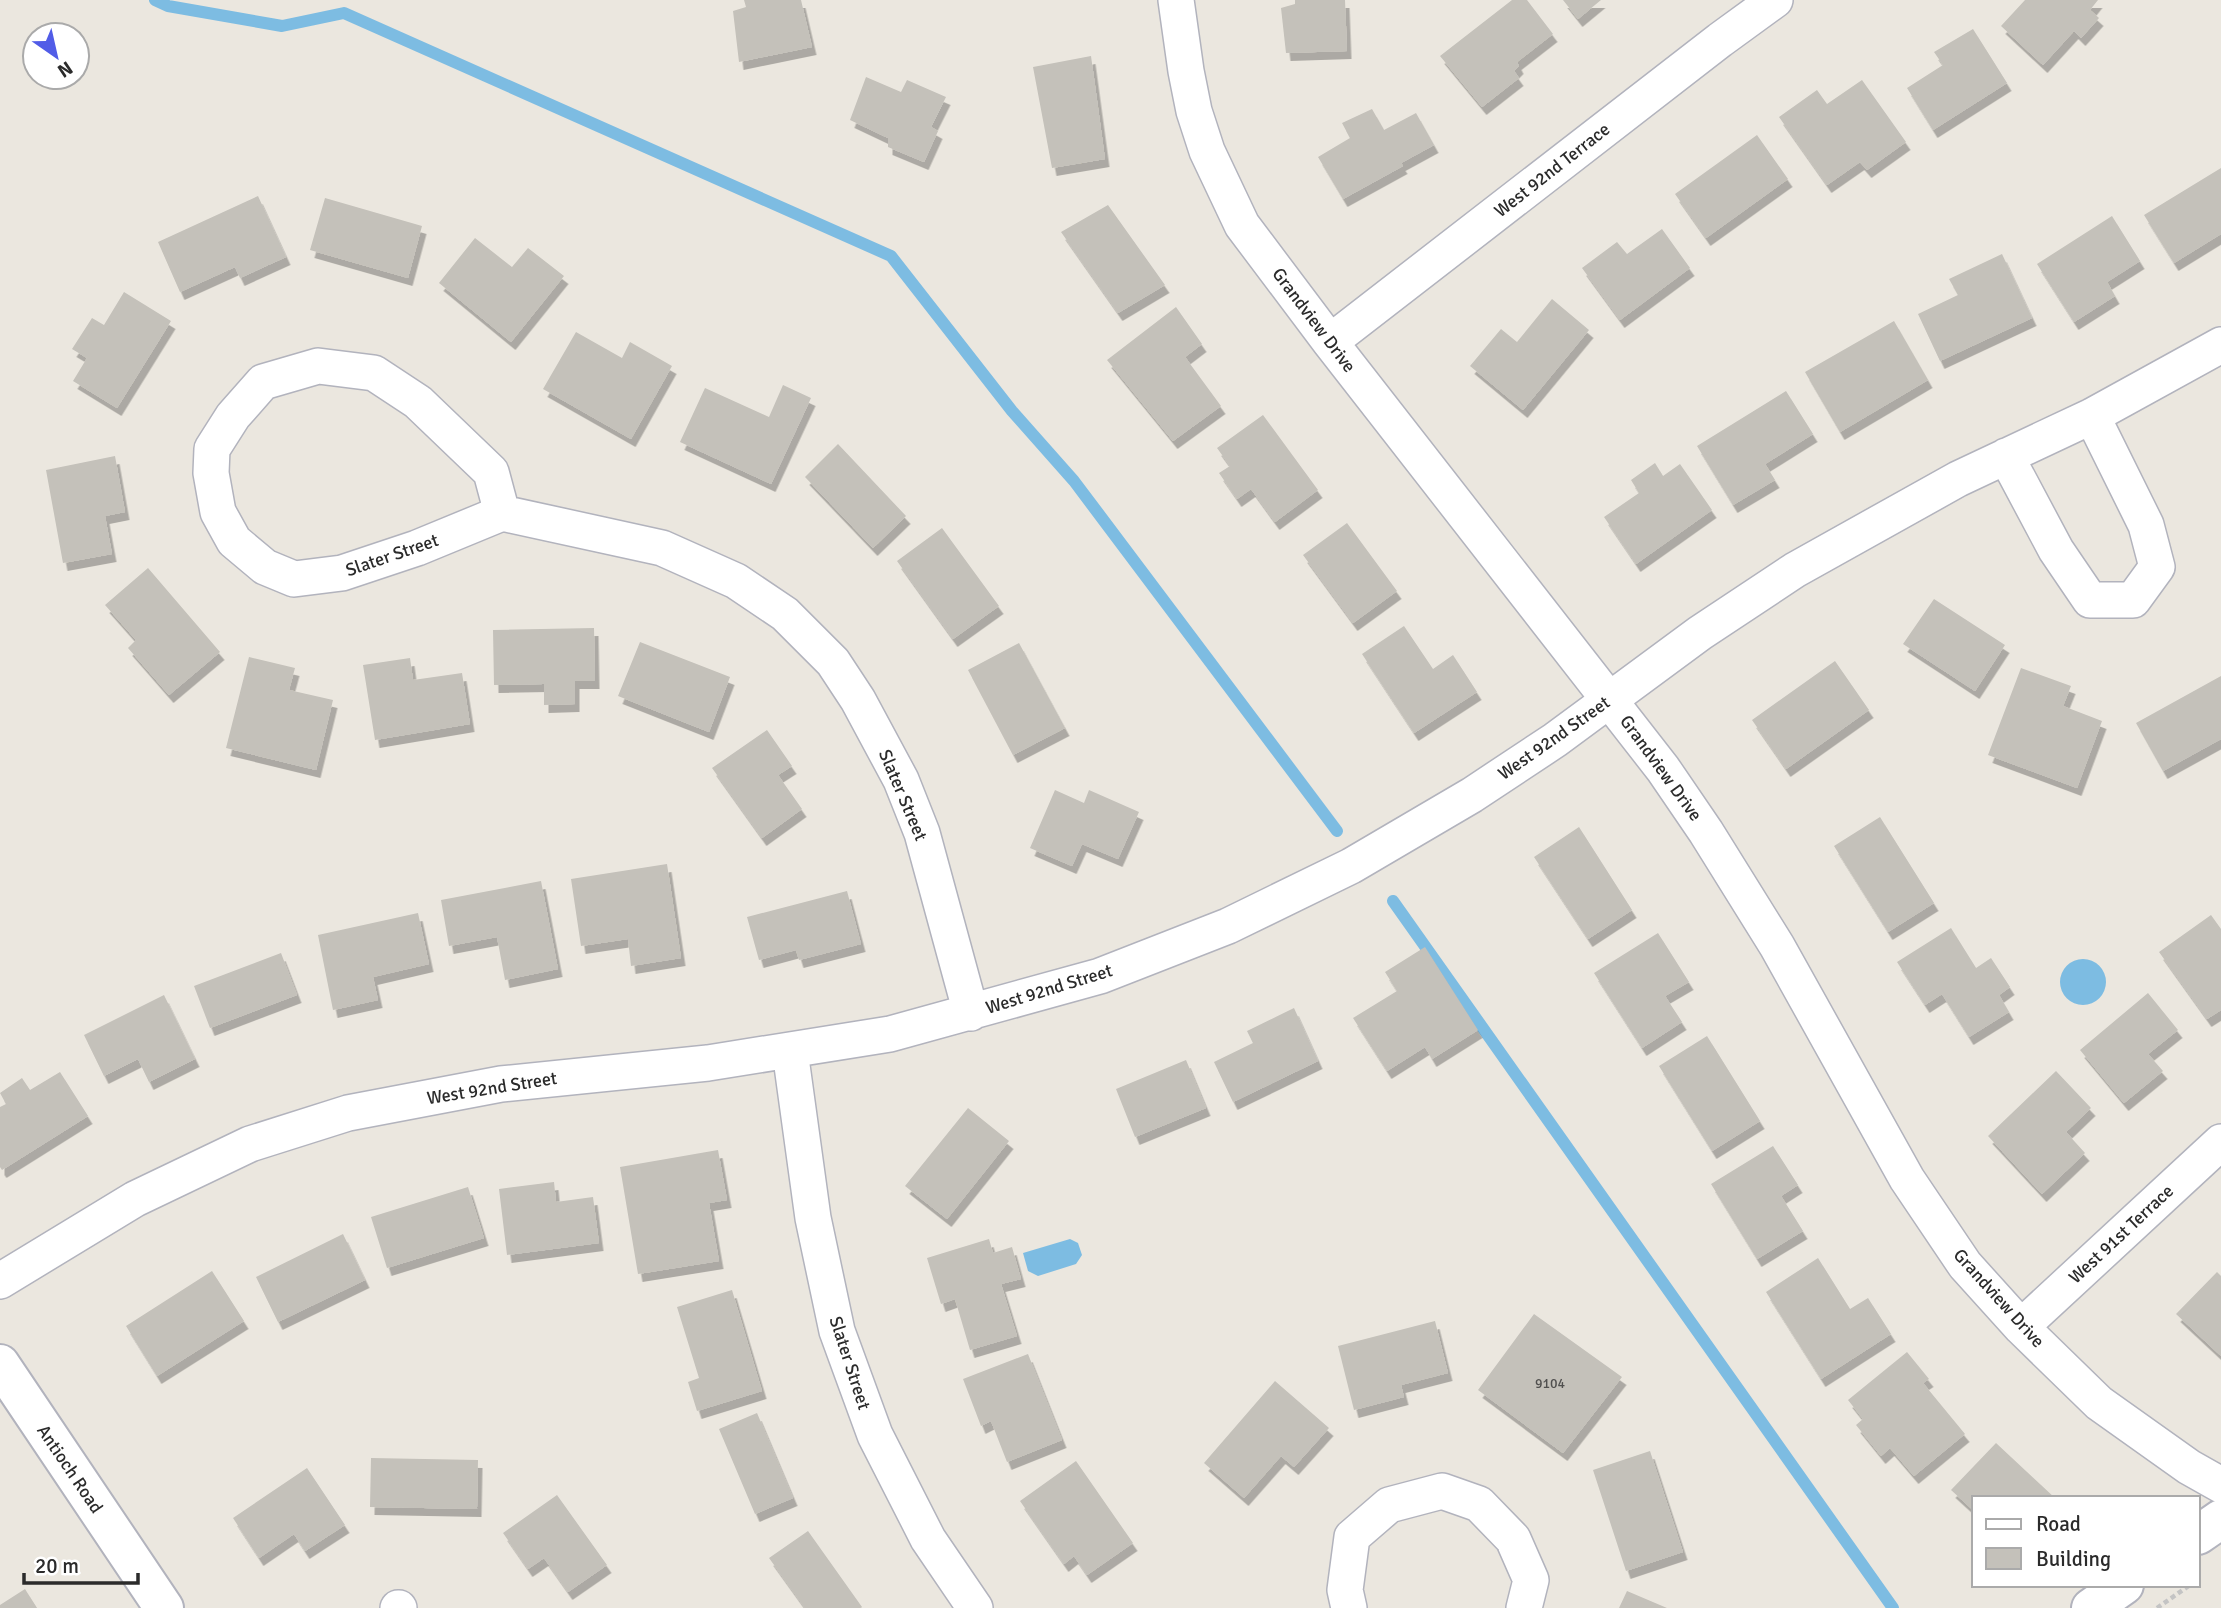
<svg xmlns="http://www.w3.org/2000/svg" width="2221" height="1608" font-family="Signika,sans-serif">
<defs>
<filter id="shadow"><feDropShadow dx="4.5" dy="8" stdDeviation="0" flood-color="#0004"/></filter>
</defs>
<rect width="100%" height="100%" fill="#ebe7df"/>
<path fill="#7dbce2" d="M2060 982a23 23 0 1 1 46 0a23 23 0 1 1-46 0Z
M1070 1239 1078 1243 1082 1255 1076 1264 1038 1276 1028 1271 1023 1253Z"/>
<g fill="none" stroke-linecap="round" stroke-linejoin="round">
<path stroke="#7dbce2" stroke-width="12" d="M155 0 168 6 282 26 344 13 891 256 1012 411 1074 481 1337 831
M1393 901 1893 1608"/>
</g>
<path fill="#c4c1ba" filter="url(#shadow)" d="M744 0H801L812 47 739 62 733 11 746 7Z
M1295 0H1345L1347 51 1286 53 1281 8 1295 4Z
M1512 0H1527L1553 34 1517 62 1519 66 1514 71 1519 78 1482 107 1440 56Z
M1563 0H1601L1578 19Z
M2025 0H2098L2090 10 2099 18 2081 38 2074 31 2043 65 2001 26Z
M1973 29 2007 83 1933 130 1907 88 1943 65 1934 52Z
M1091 56 1105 159 1052 168 1033 67Z
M866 77 901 92 907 80 946 97 931 127 938 131 924 162 888 147V138L850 120Z
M1862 80 1906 142 1867 170 1860 162 1827 185 1779 117 1817 90 1827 104Z
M1372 109 1384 130 1416 113 1434 145 1401 163 1403 166 1343 199 1318 157 1350 138 1342 123Z
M1757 135 1788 179 1706 238 1675 194Z
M2221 168V234L2174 263 2144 215Z
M258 196 286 257 240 278 235 267 180 292 158 242Z
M325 198 422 226 408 278 310 250Z
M1108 205 1165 285 1118 313 1061 232Z
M2112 216 2140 261 2107 282 2115 296 2074 322 2037 264Z
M1662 229 1690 268 1620 320 1582 268 1617 242 1627 254Z
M475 238 512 267 528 248 564 276 511 342 439 283Z
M2002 254 2032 318 1940 361 1918 314 1958 295 1949 279Z
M124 292 171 321 117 408 73 381 87 358 72 349 92 318 104 325Z
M1552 299 1589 330 1523 410 1470 366 1501 329 1517 342Z
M1176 307 1202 344 1185 357 1221 406 1173 441 1107 360Z
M1894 321 1928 380 1840 432 1805 372Z
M576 332 622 358 630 342 672 366 631 439 543 389Z
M783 385 811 398 771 484 680 442 705 388 769 417Z
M1786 391 1813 434 1765 464 1775 480 1733 505 1697 446Z
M1263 415 1318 490 1275 522 1251 489 1237 499 1219 473 1230 466 1217 448Z
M838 444 906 516 873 548 805 477Z
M115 456 125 512 105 516 112 554 63 563 46 470Z
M1655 463 1663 476 1680 464 1712 510 1636 564 1604 517 1639 493 1631 480Z
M1347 523 1397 591 1353 623 1303 555Z
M942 528 999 606 953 639 897 561Z
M148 568 220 652 169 695 128 648 136 640 105 605Z
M1934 599 2005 645 1975 691 1903 644Z
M1404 626 1433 669 1453 655 1477 692 1414 733 1362 654Z
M594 628 595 681H575V704L544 705V684L494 685 493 630Z
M640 642 730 677 709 732 618 696Z
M1019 643 1065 728 1013 755 968 670Z
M249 657 295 668 289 690 333 700 316 770 226 748Z
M410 658 413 680 462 673 470 724 375 740 363 665Z
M1835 661 1869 710 1786 769 1752 720Z
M2021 668 2071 686 2063 706 2102 721 2077 788 1988 755Z
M2221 676V739L2163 771 2136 723Z
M767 730 792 766 778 775 802 809 762 838 712 768Z
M1055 790 1084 803 1089 790 1139 812 1118 859 1082 844 1072 866 1030 848Z
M1880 817 1934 903 1888 932 1834 846Z
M1579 827 1632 910 1588 939 1534 857Z
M667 864 681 958 631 966 628 939 581 946 571 879Z
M541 881 558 969 505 980 497 937 449 946 441 900Z
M847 891 861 944 799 960 796 950 759 960 747 917Z
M418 913 429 964 373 977 378 1000 333 1010 318 935Z
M2211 915 2221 929V1010L2207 1019 2159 952Z
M1951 928 1976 968 1991 958 2010 987 1999 995 2009 1012 1969 1037 1942 994 1925 1005 1897 962Z
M1658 933 1689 982 1665 996 1682 1022 1642 1048 1594 973Z
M1425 947 1478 1030 1432 1059 1425 1047 1387 1071 1353 1018 1397 991 1385 972Z
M281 953 297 995 210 1028 194 986Z
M2148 993 2178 1030 2148 1054 2163 1071 2124 1103 2080 1050Z
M164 995 195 1059 149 1082 138 1059 104 1076 84 1035Z
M1294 1008 1318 1061 1233 1102 1214 1062 1253 1043 1247 1031Z
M1707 1036 1760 1121 1712 1151 1659 1066Z
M1186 1060 1206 1108 1135 1137 1116 1089Z
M2056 1071 2091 1108 2066 1132 2085 1153 2042 1194 1988 1136Z
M60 1072 88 1116 2 1170 0 1167V1107L6 1104 0 1093 22 1078 30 1090Z
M968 1108 1009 1141 947 1219 905 1186Z
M1773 1146 1798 1185 1781 1196 1803 1231 1757 1259 1711 1184Z
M718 1150 727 1200 709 1203 719 1261 638 1274 620 1167Z
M554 1182 556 1202 593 1197 599 1243 507 1255 499 1189Z
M468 1187 484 1238 387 1268 371 1217Z
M343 1234 365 1280 278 1322 256 1277Z
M989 1239 993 1253 1012 1247 1021 1279 1001 1284 1017 1336 970 1350 955 1299 941 1304 927 1258Z
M1818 1258 1850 1309 1868 1298 1891 1334 1821 1379 1766 1292Z
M212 1271 244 1321 157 1376 126 1326Z
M2217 1272 2221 1276V1356L2176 1314Z
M732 1290 762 1391 697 1411 688 1382 699 1378 677 1307Z
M1534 1314 1622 1377 1563 1453 1478 1390Z
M1435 1321 1448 1373 1401 1385 1404 1397 1354 1410 1338 1346Z
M1907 1352 1929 1379 1923 1383 1965 1434 1914 1476 1890 1448 1881 1456 1856 1425 1863 1419 1848 1400Z
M1028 1354 1062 1440 1007 1462 991 1421 981 1426 963 1379Z
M1275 1381 1329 1428 1294 1467 1281 1456 1244 1498 1204 1463Z
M757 1413 793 1498 755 1514 719 1429Z
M1996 1443 2055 1498H1974V1511L1951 1490Z
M1650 1451 1683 1552 1626 1571 1593 1470Z
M371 1458 478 1460 477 1509 370 1507Z
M1076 1461 1133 1543 1087 1575 1074 1556 1064 1564 1020 1501Z
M307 1468 345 1525 305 1551 294 1534 259 1558 233 1518Z
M557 1495 607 1565 568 1592 544 1558 528 1569 503 1533Z
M808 1531 862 1607 860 1608H805L769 1558Z
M25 1589 37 1608H0V1605Z
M1627 1591 1667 1608H1619Z"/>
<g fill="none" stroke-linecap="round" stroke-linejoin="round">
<defs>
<path id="minor" d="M1176 0 1186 71 1194 111 1207 151 1242 225 1330 342 1663 769 1706 832 1777 946 1907 1179 1965 1265 2021 1327 2099 1403 2189 1467 2221 1485
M1330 342 1720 40 1775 0
M2006 456 2056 550 2090 600H2133L2157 567 2146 525 2092 416
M502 513 491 472 418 402 374 373 318 366 263 382 233 416 212 449 211 473 218 512 234 541 265 567 294 579 342 573 417 548 502 513 662 548 736 581 785 614 833 662 858 700 901 780 922 833 971 1013
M790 1051 813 1218 837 1331 875 1435 928 1539 975 1608
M0 1281 135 1199 250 1144 348 1113 501 1084 708 1063 890 1034 1100 976 1228 926 1351 866 1472 795 1555 740 1700 633 1795 570 1958 479 2092 416 2221 345
M2021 1327 2221 1142
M398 1608H399
M1349 1608 1345 1590 1352 1537 1389 1505 1442 1491 1479 1504 1513 1539 1531 1580 1524 1608"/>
<path id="tertiary" d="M2198 1535 2221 1519
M2091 1608 2124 1585"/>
<path id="secondary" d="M0 1364 164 1608"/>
</defs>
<use href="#minor" stroke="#b2b3bd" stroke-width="38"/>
<use href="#tertiary" stroke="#b2b3bd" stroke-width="42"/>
<use href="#secondary" stroke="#b2b3bd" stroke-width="42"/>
<path stroke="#c4c4c4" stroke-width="4.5" stroke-dasharray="5 3.5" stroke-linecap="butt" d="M2157 1608 2190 1585"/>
<use href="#minor" stroke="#fff" stroke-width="35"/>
<use href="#tertiary" stroke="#fff" stroke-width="38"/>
<use href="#secondary" stroke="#fff" stroke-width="38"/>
</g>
<g text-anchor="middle" stroke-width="7" stroke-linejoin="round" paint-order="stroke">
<g font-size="14" fill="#51504f">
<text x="1550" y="1388">9104</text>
</g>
<g font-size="18" fill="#2b2b2b" stroke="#fff">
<text transform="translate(1552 170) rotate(-38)" y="6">West 92nd Terrace</text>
<text transform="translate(1314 320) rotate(53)" y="6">Grandview Drive</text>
<text transform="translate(392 555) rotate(-19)" y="6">Slater Street</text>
<text transform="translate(1554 738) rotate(-35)" y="6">West 92nd Street</text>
<text transform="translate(1661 768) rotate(54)" y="6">Grandview Drive</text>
<text transform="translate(903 795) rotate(67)" y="6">Slater Street</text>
<text transform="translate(1049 989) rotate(-17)" y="6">West 92nd Street</text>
<text transform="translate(492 1088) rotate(-9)" y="6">West 92nd Street</text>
<text transform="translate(2121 1234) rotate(-43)" y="6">West 91st Terrace</text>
<text transform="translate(1999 1298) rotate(48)" y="6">Grandview Drive</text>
<text transform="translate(850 1363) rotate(72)" y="6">Slater Street</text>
<text transform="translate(70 1469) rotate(56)" y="6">Antioch Road</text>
</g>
</g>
<rect x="1972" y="1496" width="228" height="91" fill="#ffffff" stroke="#aaaaaa" stroke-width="2"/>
<rect x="1986" y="1519" width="35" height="10" fill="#ffffff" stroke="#aaaaaa" stroke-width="2"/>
<text x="2036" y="1531" font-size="21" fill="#2b2b2b">Road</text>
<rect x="1986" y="1548" width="35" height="21" fill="#c4c1ba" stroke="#aaaaaa" stroke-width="2"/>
<text x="2036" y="1566" font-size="21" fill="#2b2b2b">Building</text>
<g transform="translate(56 56) rotate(146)"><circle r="33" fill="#ffffff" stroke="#aaaaaa" stroke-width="2"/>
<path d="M0-5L12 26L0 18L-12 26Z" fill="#515ce7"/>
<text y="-10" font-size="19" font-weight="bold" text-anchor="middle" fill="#2b2b2b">N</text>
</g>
<path d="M24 1573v10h114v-10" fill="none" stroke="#2b2b2b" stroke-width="3.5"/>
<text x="35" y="1573" font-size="21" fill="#2b2b2b" stroke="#ffffff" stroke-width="5" paint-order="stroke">20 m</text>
</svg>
